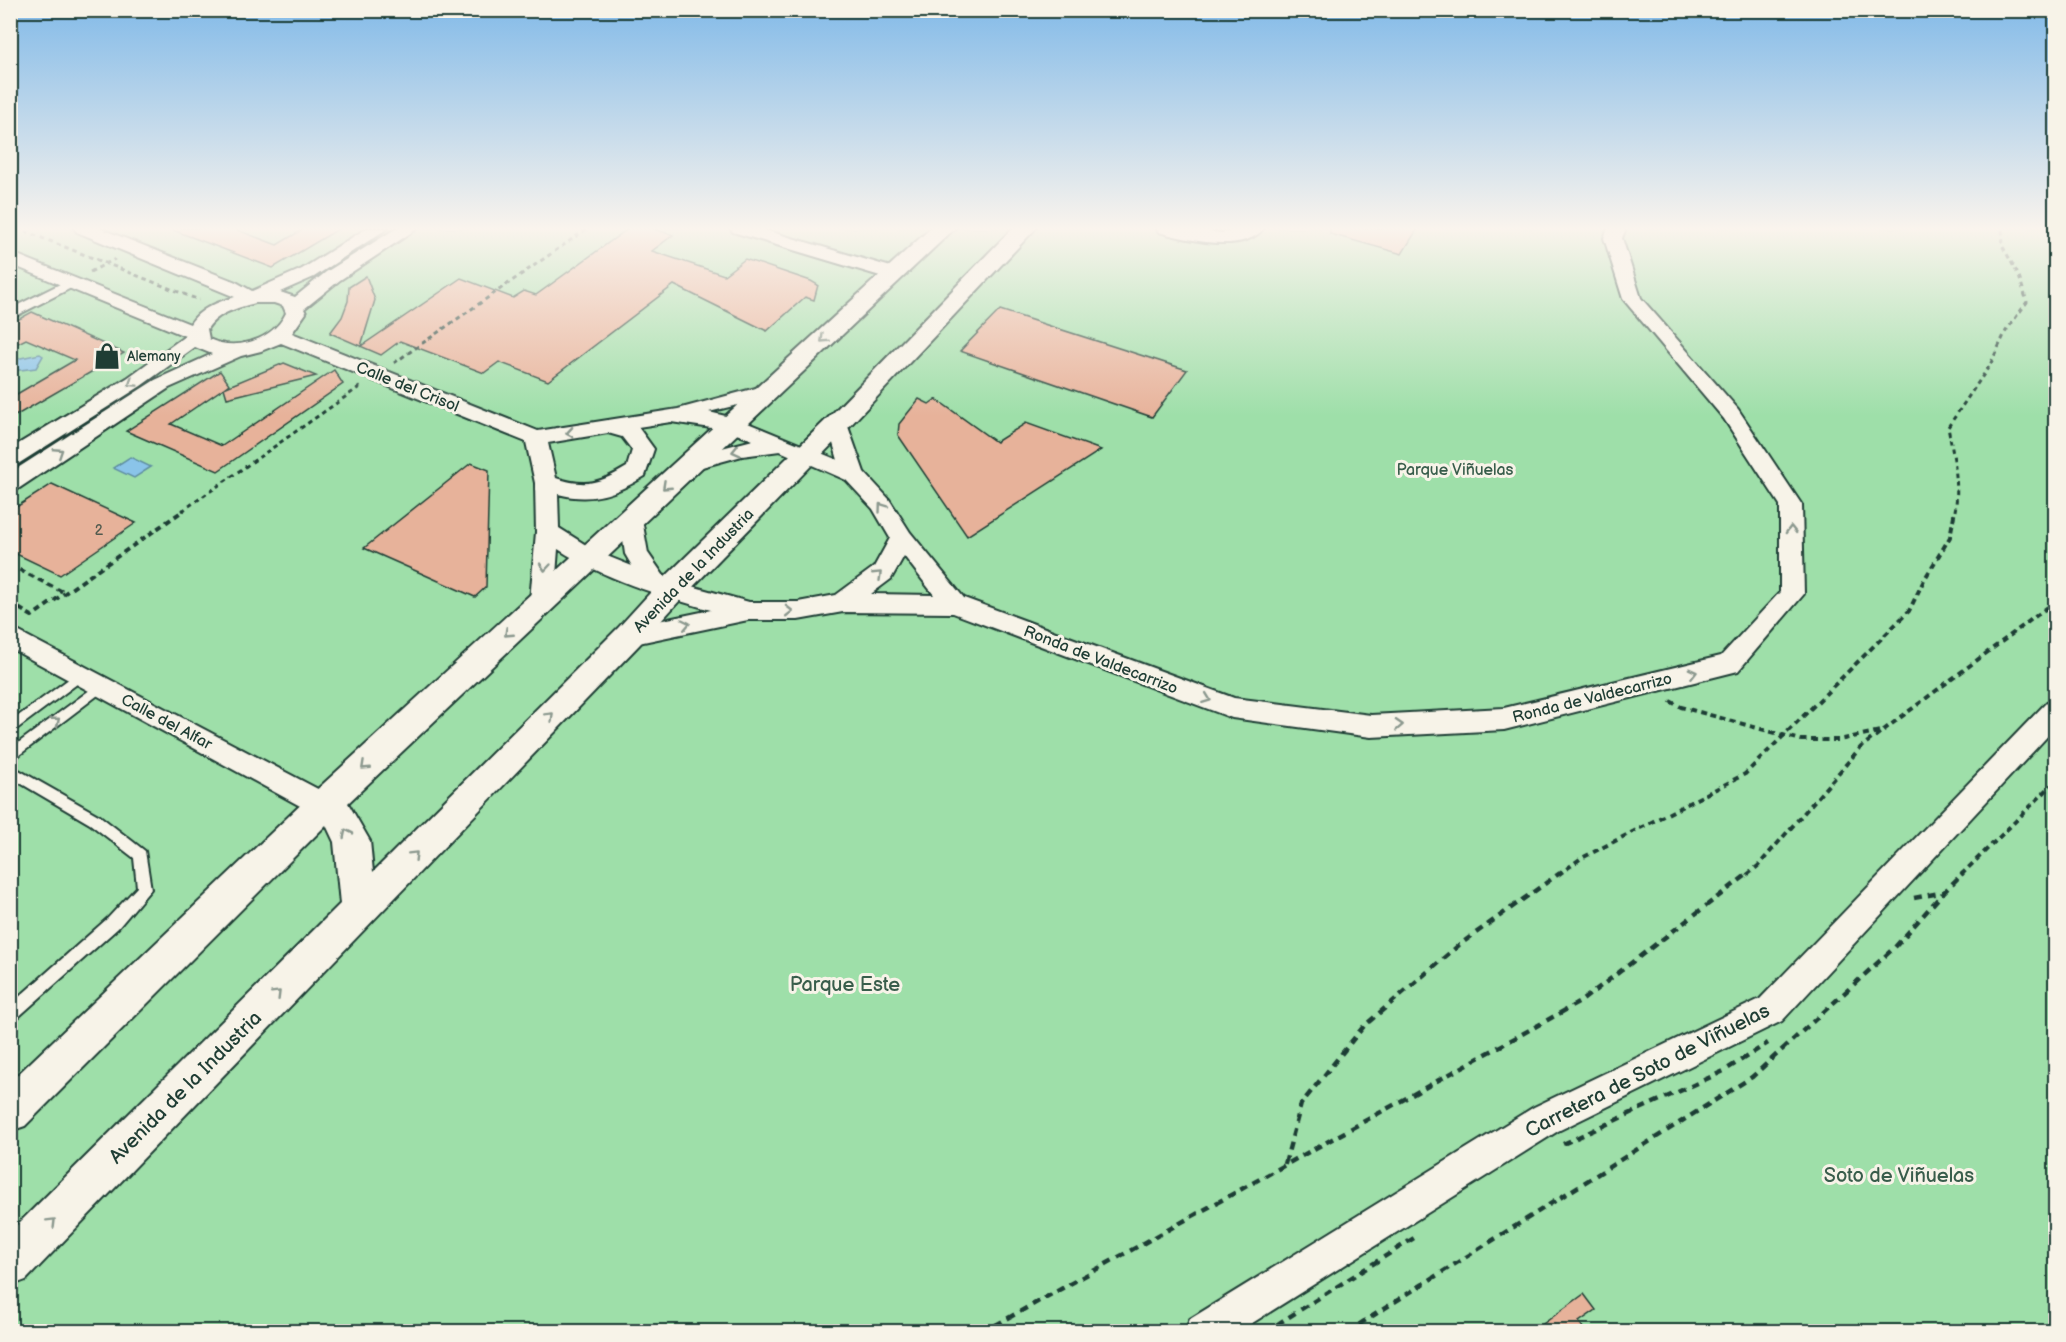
<svg xmlns="http://www.w3.org/2000/svg" width="2066" height="1342" font-family="'Balsamiq Sans',sans-serif">
<rect width="100%" height="100%" fill="#f4e6d8"/>
<filter id="ink" filterUnits="userSpaceOnUse"><feTurbulence type="fractalNoise" baseFrequency=".0167" numOctaves="2"/><feDisplacementMap in="SourceGraphic" scale="12" xChannelSelector="R" yChannelSelector="G"/><feConvolveMatrix kernelMatrix="1 2 1 2 8 2 1 2 1" color-interpolation-filters="sRGB"/></filter>
<g filter="url(#ink)">
<path fill="#9edfa9" stroke="#5e8e6e" stroke-width="1.5" d="M10 228H2055V1331H11Z"/>
<path fill="#8ac4e9" stroke="#5f8ea1" stroke-width="1.5" d="M40 354 43 356 36 368 12 371 16 359Z
M130 457 151 467 134 478 113 468Z"/>
<path fill="#e7b29a" stroke="#1f3d34" stroke-width="1.5" d="M173 228H232L277 245 305 228H340L273 268 173 230Z
M629 228H650L673 235 652 251 724 275 745 259 811 281 818 285 814 300 805 297 767 331 674 285 548 381 499 362 484 373 400 341 381 355 330 333 342 317 348 301 349 287 366 276 375 300 361 346 461 278 513 298 524 291 536 295Z
M1330 228H1418L1402 254 1330 234Z
M1000 310 1187 370 1152 417 960 351Z
M32 312 124 353 10 419V398L75 360 26 339 10 347V324Z
M284 363 316 376 227 398 224 388 171 424 222 446 334 370 343 384 218 471 126 431 220 371 229 384 224 388Z
M919 399 929 404 936 399 996 442 1026 423 1101 450 967 536 898 435 899 424Z
M471 463 489 470 486 587 475 597 364 548Z
M52 484 136 523 60 575 10 551V511Z
M1584 1294 1596 1310 1579 1322 1586 1332H1532Z"/>
<g fill="none" stroke-linecap="round" stroke-linejoin="round">
<defs>
<path id="service" d="M81 670 85 672 87 675 85 678 10 734V722Z
M102 681 106 683 108 686 106 689 10 762V749Z
M10 765 100 816 145 851 151 889 118 928 15 1020 10 1022V1005L108 918 137 887 134 858 90 824 10 777Z"/>
<path id="pedestrian" d="M72 278 79 282 77 285 10 319V309Z"/>
<path id="minor" d="M74 228H99L236 282 252 291 302 269 367 228H388L314 277 280 292 295 297 326 272 397 228H418L340 280 304 309 306 313 292 333 538 431 678 409 767 385 774 386 777 391 774 396 709 412 738 419 838 460 827 423 831 418 838 416 845 418 864 472 889 499 910 532 964 598 1234 698 1371 715 1504 708 1721 656 1780 592V505L1724 419 1623 299 1604 238 1608 228H1626L1622 238 1641 298 1738 409 1802 505 1804 594 1738 671 1504 730 1371 737 1232 718 953 613 843 612 798 620H748L629 645 620 643 617 636 620 629 711 610C658 595 604 579 558 549L554 601 551 607 542 610 533 607 530 601 536 532 535 483 526 442 281 343 261 351 241 356 169 388 18 489 10 491V473L155 380 212 354 195 347 141 386 18 464 10 466V449L127 378 185 336 10 264V252L190 324C200 308 218 302 235 297L77 232ZM255 303H274L283 306 286 313C273 340 236 352 209 339L207 329C218 312 238 308 255 303ZM671 422 725 430 753 440 683 458 680 463 683 468 691 470 742 456 780 451 846 480 873 509 890 538 874 567 836 595 798 602H749L666 579 648 553 642 519 639 513 631 511 623 513 620 519 625 554 632 566 597 552 559 528 558 494C592 503 616 494 645 476L654 449 638 427ZM608 433 622 437 632 450 627 467C600 483 587 488 556 478L548 443ZM904 556 934 595 871 594 891 579Z
M730 228H758L901 270 903 274 901 278H887L733 232Z
M1156 228H1186L1222 233 1241 228H1264C1243 255 1186 239 1159 232Z
M10 627 333 797 337 805 333 813 323 817 313 813 10 648Z
M2056 699V727L1782 1021 1558 1131 1238 1332H1185L1190 1319 1534 1107 1760 999 2047 702Z"/>
<path id="tertiary" d="M931 228H955L348 803 370 841 373 872 618 628 660 582 829 417 1013 228H1036L847 429 682 598 640 644 26 1280 10 1286V1232L340 904 334 842 326 825 25 1126 10 1131V1082L311 795Z"/>
</defs>
<use href="#service" stroke="#1f3d34" stroke-width="4"/>
<use href="#pedestrian" stroke="#1f3d34" stroke-width="4"/>
<use href="#minor" stroke="#1f3d34" stroke-width="4"/>
<use href="#tertiary" stroke="#1f3d34" stroke-width="4"/>
<path stroke="#1f3d34" stroke-width="3" stroke-dasharray="4.5 4" stroke-linecap="butt" d="M17 228 199 300
M90 272 115 259
M394 363 588 228
M182 511 361 386
M1955 511C1960 483 1953 455 1948 427L1990 365 2006 331 2027 302 2019 276 2003 247 2002 228"/>
<path stroke="#1f3d34" stroke-width="4" stroke-dasharray="6 4.5" stroke-linecap="butt" d="M10 565 65 593
M10 572 16 568
M10 603 32 616 184 510
M1670 701 1681 707 1801 740H1839L1880 731
M1558 875 1580 859 1745 774 1909 611 1924 580 1950 537 1955 510
M1747 875 1758 866 1861 747 2056 601
M1961 875 2056 781"/>
<path stroke="#1f3d34" stroke-width="4.5" stroke-dasharray="8 6" stroke-linecap="butt" d="M1914 898 1944 892 1963 873
M1563 1144 1724 1071 1768 1043
M1285 1164 1301 1104 1364 1026 1459 945 1560 873
M983 1332 1580 1002 1749 873
M1265 1332 1414 1238
M1347 1332 1752 1077 1895 947 1943 893"/>
<use href="#service" fill="#f7f3e8" fill-rule="evenodd"/>
<use href="#pedestrian" fill="#f7f3e8" fill-rule="evenodd"/>
<use href="#minor" fill="#f7f3e8" fill-rule="evenodd"/>
<use href="#tertiary" fill="#f7f3e8" fill-rule="evenodd"/>
</g>
<defs><path id="oneway-chevron" d="M-2-3.5L2.5 0L-2 3.5" fill="none" stroke-width="1.6" stroke-linecap="round" stroke-linejoin="round" transform="scale(1.5)"/></defs>
<g stroke="#8b988e">
<use href="#oneway-chevron" transform="translate(824 339) rotate(137)"/>
<use href="#oneway-chevron" transform="translate(132 383) rotate(146)"/>
<use href="#oneway-chevron" transform="translate(570 433) rotate(171)"/>
<use href="#oneway-chevron" transform="translate(736 451) rotate(167)"/>
<use href="#oneway-chevron" transform="translate(59 452) rotate(-33)"/>
<use href="#oneway-chevron" transform="translate(666 486) rotate(137)"/>
<use href="#oneway-chevron" transform="translate(882 507) rotate(-126)"/>
<use href="#oneway-chevron" transform="translate(1791 530) rotate(-91)"/>
<use href="#oneway-chevron" transform="translate(545 567) rotate(95)"/>
<use href="#oneway-chevron" transform="translate(878 575) rotate(-44)"/>
<use href="#oneway-chevron" transform="translate(789 611) rotate(-1)"/>
<use href="#oneway-chevron" transform="translate(686 624) rotate(-12)"/>
<use href="#oneway-chevron" transform="translate(508 633) rotate(137)"/>
<use href="#oneway-chevron" transform="translate(1693 673) rotate(-14)"/>
<use href="#oneway-chevron" transform="translate(1207 699) rotate(21)"/>
<use href="#oneway-chevron" transform="translate(550 716) rotate(-45)"/>
<use href="#oneway-chevron" transform="translate(56 721) rotate(-38)"/>
<use href="#oneway-chevron" transform="translate(1399 725) rotate(-3)"/>
<use href="#oneway-chevron" transform="translate(365 766) rotate(137)"/>
<use href="#oneway-chevron" transform="translate(347 833) rotate(-116)"/>
<use href="#oneway-chevron" transform="translate(414 855) rotate(-45)"/>
<use href="#oneway-chevron" transform="translate(277 994) rotate(-45)"/>
<use href="#oneway-chevron" transform="translate(52 1222) rotate(-45)"/>
</g>
</g>
<linearGradient id="sky" x2="0" y2="1"><stop stop-color="#82bae8"/><stop offset="0.55" stop-color="#faf4ed"/><stop offset="1" stop-color="#faf4ed" stop-opacity="0"/></linearGradient>
<rect width="2066" height="416" fill="url(#sky)"/>
<defs>
<symbol id="shop-bare" viewBox="-9 -9 18 18"><path d="M-5-2.5h2.3a2.7 3.5 0 0 1 5.4 0H5L5.5 6h-11ZM-1.5-2.5h3a1.5 2.3 0 0 0-3 0Z" fill="#1f3d34" stroke="#f7f3e8" stroke-width="2.5" paint-order="stroke"/></symbol>
</defs>
<g fill-rule="evenodd">
<use href="#shop-bare" x="88" y="337" width="38" height="38"/>
</g>
<g text-anchor="middle" stroke-width="6" stroke-linejoin="round" paint-order="stroke">
<g font-size="14" fill="#1f3d34" stroke="#f7f3e8" text-anchor="start">
<text x="127" y="361">Alemany</text>
</g>
<g font-size="14" fill="#515a4e">
<text x="99" y="535">2</text>
</g>
<g font-size="16" fill="#1f3d34" stroke="#f7f3e8">
<text transform="translate(408 386) rotate(22)" y="6">Calle del Crisol</text>
<text transform="translate(693 570) rotate(-46)" y="6">Avenida de la Industria</text>
<text transform="translate(1101 659) rotate(21)" y="6">Ronda de Valdecarrizo</text>
<text transform="translate(1592 697) rotate(-14)" y="6">Ronda de Valdecarrizo</text>
<text transform="translate(167 721) rotate(28)" y="6">Calle del Alfar</text>
</g>
<g font-size="16" fill="#385d4b" stroke="#f7f3e8">
<text x="1455" y="475">Parque Viñuelas</text>
</g>
<g font-size="20" fill="#385d4b" stroke="#f7f3e8">
<text x="845" y="991">Parque Este</text>
<text x="1899" y="1182">Soto de Viñuelas</text>
</g>
<g font-size="20" fill="#1f3d34" stroke="#f7f3e8">
<text transform="translate(1647 1070) rotate(-27)" y="7">Carretera de Soto de Viñuelas</text>
<text transform="translate(185 1087) rotate(-45)" y="7">Avenida de la Industria</text>
</g>
</g>
<rect width="2066" height="1342" fill="none" stroke="#f7f3e8" stroke-width="36"/>
<rect x="18" y="18" width="2030" height="1306" fill="none" stroke="#1f3d34" stroke-width="2" filter="url(#ink)"/>
</svg>
